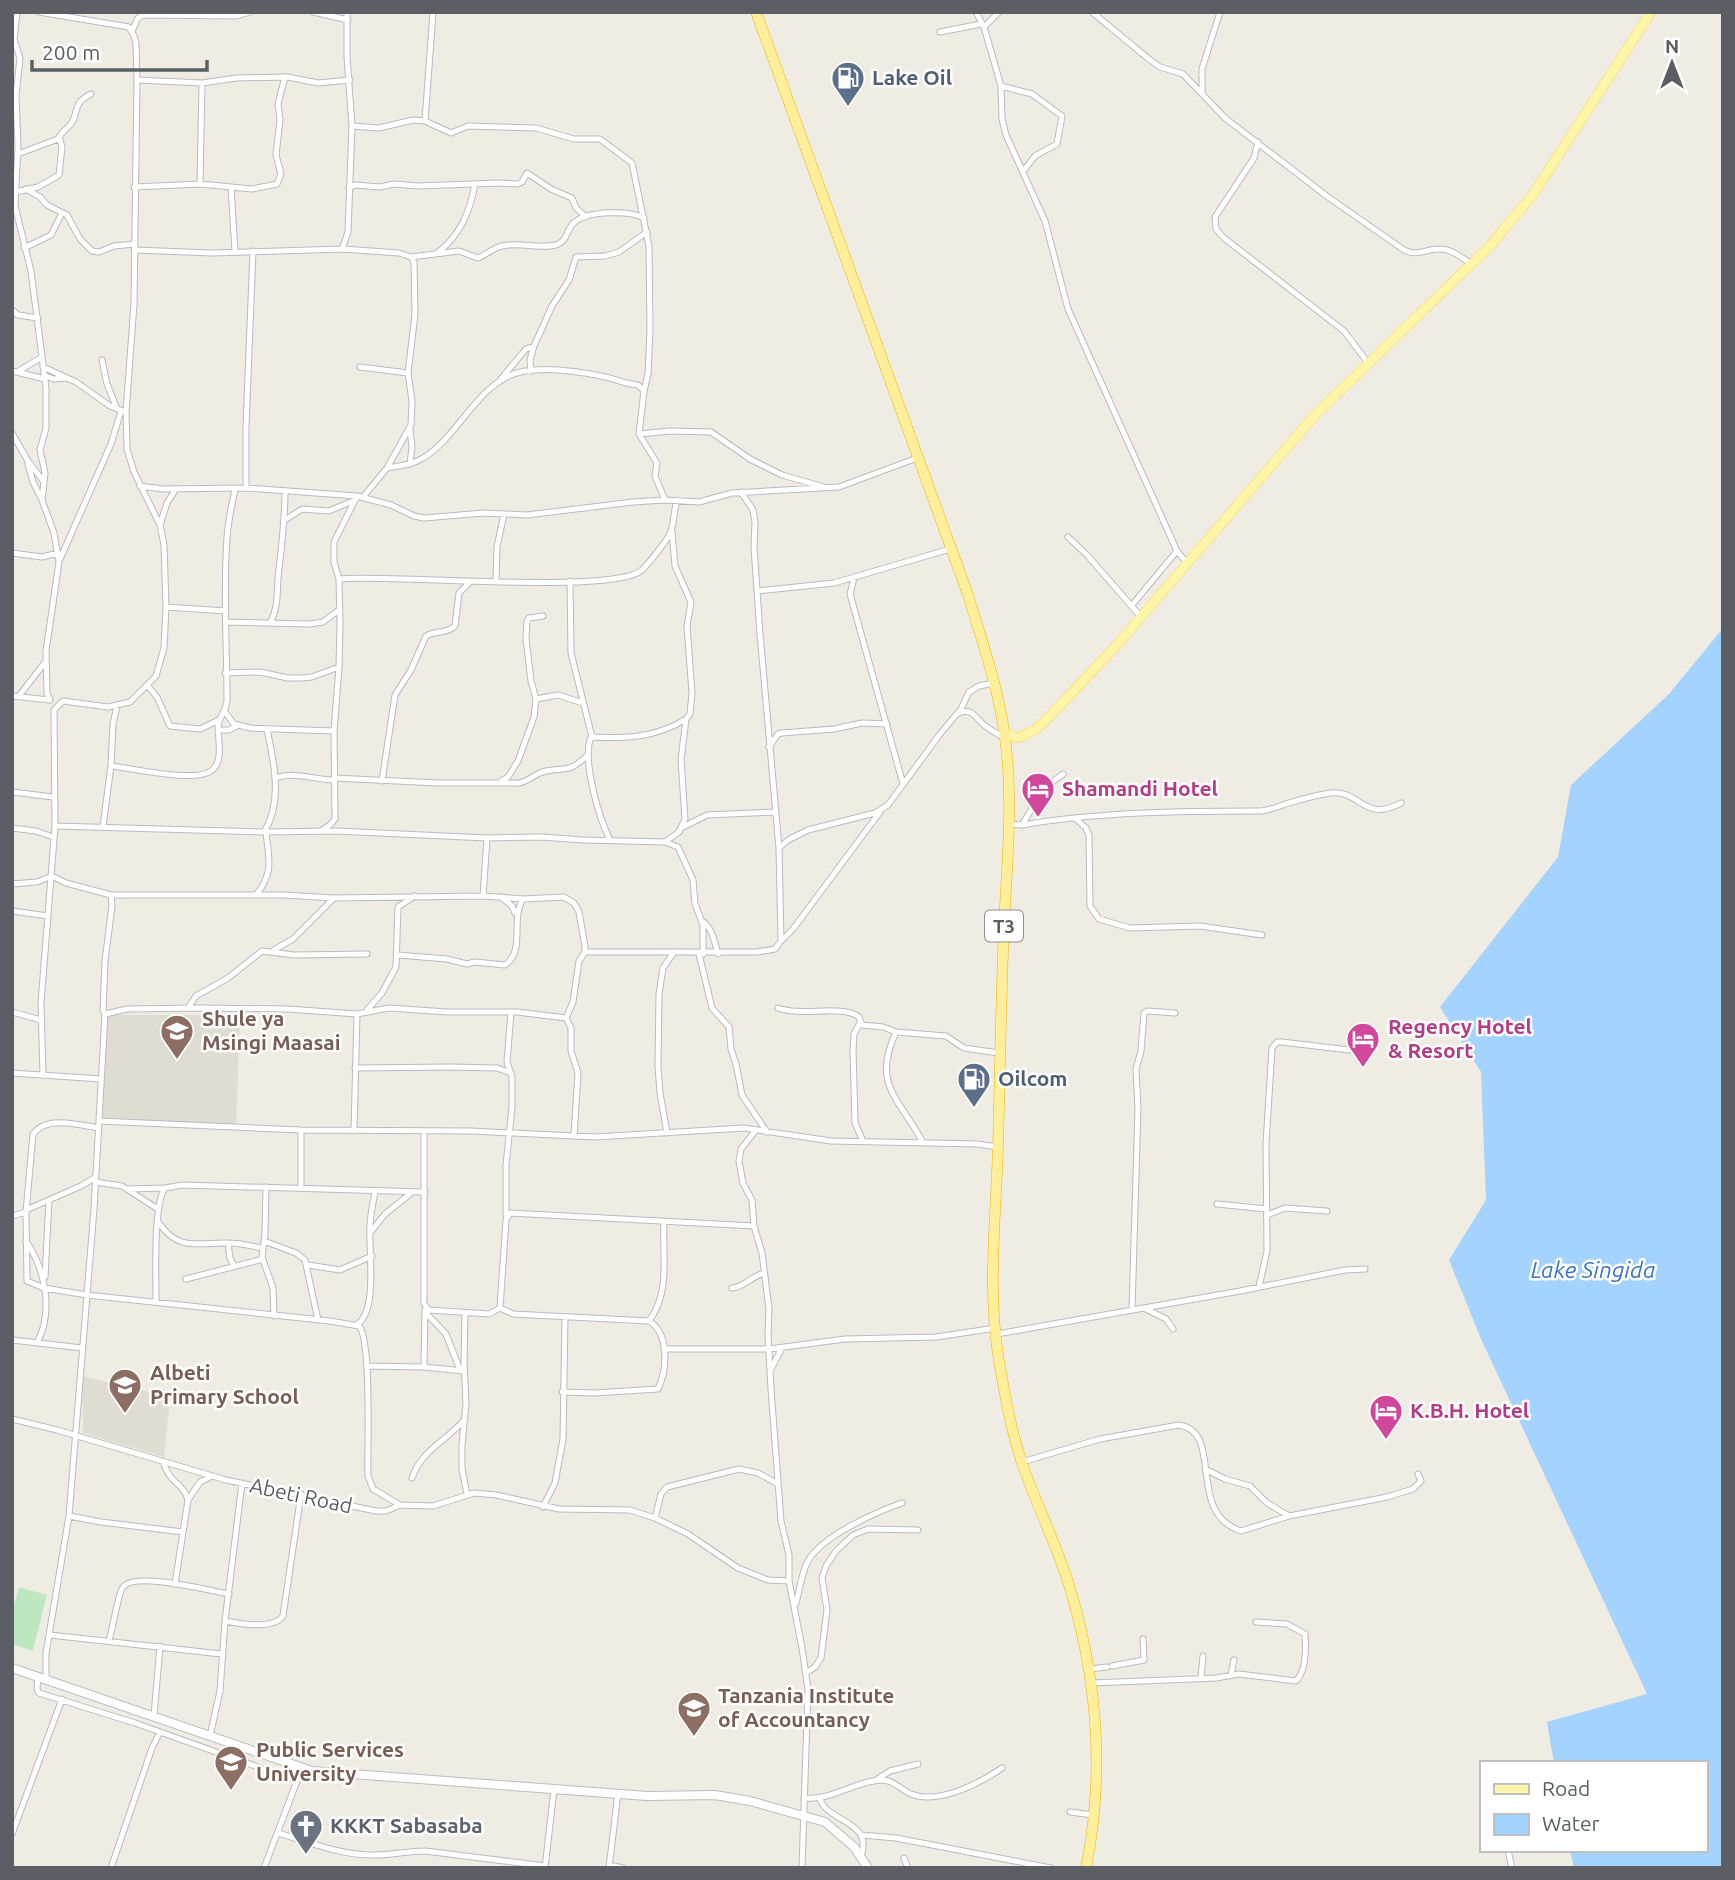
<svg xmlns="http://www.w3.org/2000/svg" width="1735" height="1880" font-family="Ubuntu,sans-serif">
<rect width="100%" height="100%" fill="#efede3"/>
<path fill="#dfddd2" d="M104 1015H240L236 1126 99 1121Z
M82 1376 170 1397 164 1457 83 1433Z"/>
<path fill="#bee9c0" d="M19 1587 47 1595 33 1651 12 1644V1612Z"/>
<path fill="#a4d3ff" d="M1723 628V1868H1574L1570 1850H1705V1763H1554L1547 1722 1647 1694 1481 1339 1449 1260 1486 1200 1481 1072 1440 1007 1558 857 1571 785 1669 694Z"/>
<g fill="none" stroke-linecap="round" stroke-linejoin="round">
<defs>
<path id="minor" d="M17 12 14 39 20 58 16 95 18 147 15 206 31 271 46 388V428L40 450 45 473 42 500 54 533 59 562 46 651 47 693 50 700
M39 12 129 27 134 36 136 44 137 80 134 304 126 412 127 449 134 472 160 525 164 545 166 607 164 648 156 676 130 702 108 707 63 701 54 710 55 826 41 1003 43 1075
M313 12 348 20
M976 12 984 27 1001 86 1002 119 1006 135 1045 221 1068 309 1177 551 1188 564
M1092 12 1150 60 1160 67 1183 74 1225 118 1328 197 1404 250C1417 257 1425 249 1439 249 1451 248 1461 258 1471 263
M984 27 999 12
M132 31 138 18 143 15 236 16 250 12
M940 32 981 24
M137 80 202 83 236 78 288 77 318 83 350 80
M1001 86 1032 94 1062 116 1057 144 1035 156 1024 170
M1202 93V69L1220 12
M425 121 433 12
M352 126 379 128 413 120 425 121 451 133 468 126 536 128 574 139H600L632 163 649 246 650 331 648 374 644 391
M1258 142 1254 158 1215 217 1216 229 1224 238 1344 331 1368 363
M18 154 58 139C61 132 64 132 69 126 80 116 70 104 91 94
M200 184 202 83
M134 187 200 184 252 189 277 184 281 174 276 155 280 120 278 104 285 77
M231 187 235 251
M349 188 355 185 380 187 394 184 418 186 499 183 517 184 522 182 527 173 551 189 572 198 576 208 586 217
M26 189 40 197 47 205 67 215 80 239 92 251 99 252 114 246 134 244
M16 192 38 187 59 175 62 147 59 137
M24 248 51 235 62 213
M342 249 348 232 352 126 347 57V12
M134 250 212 253 342 249 399 253 411 257 414 262 415 314 408 373 412 401 411 425 387 468 363 497
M437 253C460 236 470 212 475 184
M411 257 459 251 478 258C486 255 493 248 502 246 519 242 539 249 556 245 569 241 566 227 576 221 589 211 630 210 644 218
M12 310 18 315 38 318
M102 360 107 384 117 409
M43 367 76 382 110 406 123 411
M360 367 408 373
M12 371 45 379
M531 371 530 360 534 346 552 306 569 280 576 257 605 256 619 252 647 232
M17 372 42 357
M45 376 54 379 67 378
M500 380 526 349 534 346
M12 433 28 461 44 482
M639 434 671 431 711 432 750 459 782 475 824 487
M28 464 33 482 42 500
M410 464 412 447 410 430
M387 468C399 466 412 465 423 458 461 435 478 379 525 371 549 367 577 371 601 376 613 378 625 384 638 385L644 391 639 434 657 463 655 476 665 500
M140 486 163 489 246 488 357 496 391 505 414 516 424 518 484 513 527 515 633 502 665 500 699 502 732 493 839 487 917 458
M246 488V426L253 251
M285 520 302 509 329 511 355 500
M160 525 167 503 176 489
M1068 537 1087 555 1141 617
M12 553 42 557 58 553
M60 559 111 444 121 411
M854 578 850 594 903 784
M339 579C390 574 613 595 642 570 649 563 668 540 671 531 674 522 674 510 677 500
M496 581 497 547 504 514
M570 581 571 653 592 737
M757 591 834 583 950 549
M1132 605 1177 551
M166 607 226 611
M226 622 310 624 323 622 339 610
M270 623C280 605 276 589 279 569 282 543 285 518 285 492
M225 673 260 672 288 678H301L312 677 339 667
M147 685 157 697 170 726 200 729 219 720
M12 696 50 700
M19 696 46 661
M536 699 558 695 583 703
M225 712 234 724 250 728 334 731
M959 713C972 708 975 717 984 725 990 730 998 734 1005 738
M219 730H229L238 725
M769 747 778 734 782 733 834 729 862 723 887 724
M111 766C132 768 194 783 211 771 224 762 218 739 218 726 219 717 226 711 227 701 227 647 223 591 227 537 228 521 232 505 235 489
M275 778C296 771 314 780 334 780
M334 778 438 783H519C530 781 535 773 546 771 569 767 568 773 588 755
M382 781 395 695 411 670 426 636C436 630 447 634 455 626L459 593 469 583
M501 781 508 777 518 761 534 717 536 699 531 681 526 639 527 621 529 618 543 616
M12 792 53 797
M1076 819 1086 828 1089 835 1090 906 1099 919 1130 928 1200 926 1262 935
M1010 824 1022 825C1099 812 1180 811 1258 811 1269 811 1279 806 1289 803 1302 799 1317 795 1331 793 1360 790 1364 823 1401 803
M1022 825 1044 788 1063 774
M55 826 264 832 336 831 487 838 542 837 583 840 665 842 678 847 693 880 695 904 703 925V954
M103 826 111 766 113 724 117 706
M683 827 707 815 776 812
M12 828 36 831 53 837
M322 830 330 825 335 819 334 731 339 667 340 623 339 579 334 562V542L357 496
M264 832C283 802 274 762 267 729
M610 840C599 818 583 764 590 739L594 737C627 739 657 737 686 719
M665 842 679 832 685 819 681 760 686 719 690 714 692 693 687 626 691 602 675 566 672 532
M779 848 788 840 808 830 875 813 888 805 940 734 961 709 969 692 979 686 994 683
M52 876 66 883 111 895H284L334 898 483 896 523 899 564 897 574 903 579 912 585 946V952L579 961 573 1002 566 1018
M12 884 37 882 52 876
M256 895C274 873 269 859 266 832
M483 896 487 838
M501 897 512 906 515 913
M12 911 48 916
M701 920C713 928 714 941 718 954
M781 941 793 929 880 812
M274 950 293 939 334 898
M585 952H757L775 949 781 941 779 848 760 634 754 547 755 523 753 510 741 492
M699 954 712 1008 729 1027 731 1049 736 1064 742 1095 767 1132
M398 955 447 959 467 964 475 962 505 965C526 951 510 919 523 899
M188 1008 196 996 228 978 262 951 294 955 367 954
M778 1008C802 1017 842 1004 859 1017L862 1025 883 1027 896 1032 946 1036 964 1048 999 1053
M367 1010 382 993 396 967 398 907 415 896
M12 1012 41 1020
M105 1014 127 1009 200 1008 288 1009 357 1014 389 1008 447 1012H517L566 1018 571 1028V1051L578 1073 574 1136
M860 1023 854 1034 853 1050 855 1123 863 1141
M896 1032C871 1086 900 1098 923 1143
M355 1068 452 1067 497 1068 511 1073
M12 1073 101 1079
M99 1121 301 1130 471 1131 595 1137 744 1128 831 1141 977 1144 998 1147
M99 1128C79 1125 47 1115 33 1134L26 1212 27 1281 44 1288 87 1295 330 1321 359 1326C372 1341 367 1450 368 1476L373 1489 400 1505
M756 1130 741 1149 739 1161 743 1183 752 1200 754 1226 762 1253 769 1309 768 1335 771 1389 781 1521 789 1555V1581L802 1648 808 1689 802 1868
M354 1131 357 1014
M424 1132V1304L429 1310 489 1314 500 1308 506 1220 510 1213 754 1226
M667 1133 660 1093 658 1066 659 994 663 968 674 952
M95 1182 122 1186 158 1209
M266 1187 265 1234 262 1257 273 1288 274 1316
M301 1187V1130
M127 1189 165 1188
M1217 1204 1267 1209
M26 1210 81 1186 96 1177
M1267 1215 1285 1208 1327 1211
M12 1216 26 1212
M506 1216V1165L512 1108V1077L507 1062 511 1012
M159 1223C178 1252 199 1242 229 1243 240 1243 251 1246 262 1248
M370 1233 385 1214 410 1194
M26 1241C45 1269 54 1311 37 1343
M264 1241 296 1253 305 1260 318 1320
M228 1243 230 1258 234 1266
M308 1265 340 1270 372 1256
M45 1277 49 1200
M186 1279 263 1259
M1259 1287 1267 1251 1266 1144 1272 1048 1277 1042H1282L1349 1050
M732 1288C743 1288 752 1276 764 1273
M156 1302C156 1278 153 1204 165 1188L182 1185 425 1192
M500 1308 513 1314 649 1321C670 1334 667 1370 658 1389L594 1393 562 1392
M1144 1308 1166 1319 1173 1329
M1132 1310 1138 1108 1136 1069 1141 1051 1144 1013 1148 1011 1175 1013
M425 1312 446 1334 460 1370
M465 1313 464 1363 466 1403 462 1445V1469L467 1494
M649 1321C671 1292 662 1255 664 1221
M356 1325C379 1313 368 1246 370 1224 371 1213 373 1202 375 1192
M997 1334 1240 1291 1345 1270 1365 1269
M12 1340 82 1348
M664 1349H769L845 1339 936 1337 996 1328
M367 1366 424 1367 464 1371
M424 1367 425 1310
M771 1369 782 1348
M12 1419 57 1430 226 1480 376 1511H386L400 1505 433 1506 474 1493 496 1495 559 1509 630 1510 655 1518 688 1534 738 1568 768 1580 789 1581
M163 1461C169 1484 183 1482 188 1500L175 1584
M1022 1462 1100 1439 1179 1425C1225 1432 1185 1513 1241 1531L1289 1516
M1207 1470 1225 1479 1250 1486 1267 1503 1289 1516 1387 1497 1413 1489 1421 1481 1418 1474
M412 1478C421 1450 448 1440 465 1419
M188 1500 200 1482 212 1476
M543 1507 555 1483 563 1439 565 1318
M69 1516 101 1522 183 1532
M655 1518 661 1494 667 1487 739 1469 758 1473 778 1484
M796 1603C800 1589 801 1574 808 1561 822 1536 876 1512 902 1503
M225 1621C240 1624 273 1630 283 1616L301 1494
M50 1635 221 1654
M109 1640C113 1629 118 1593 123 1587 135 1571 210 1591 229 1594
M1112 1666 1144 1660 1143 1639
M1090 1669 1107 1667
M806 1673 815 1667 821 1658 827 1610 822 1578 826 1566 836 1551 853 1535 868 1529 918 1530
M1231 1675 1234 1660
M38 1676 37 1689 39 1693 135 1723 297 1781
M1201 1678 1203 1656
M46 1679V1653L69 1516 94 1209 105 1014 103 1011 105 961 112 906 111 895
M1092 1683 1216 1678 1239 1674 1296 1681C1306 1671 1306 1648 1305 1634L1287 1624 1256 1622
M154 1716 160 1646
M210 1736 220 1691 225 1621 242 1483
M876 1780 890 1771 918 1764
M804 1798C832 1801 854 1781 882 1780 894 1780 901 1790 911 1794 939 1805 980 1783 1002 1768
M820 1799C827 1822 874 1821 861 1856
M1070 1812 1093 1815
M278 1833C308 1842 343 1856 375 1855 392 1855 408 1851 425 1851L545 1866
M12 1834 62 1699
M861 1835 896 1838 1051 1868
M1508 1850 1512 1868
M904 1858 908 1868
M609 1865 623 1868
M111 1868 152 1748 160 1732
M264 1868 297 1781 299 1767
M545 1868 554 1789
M609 1868 618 1793"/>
<path id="secondary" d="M12 1668 312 1771 647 1796 715 1795 750 1801 825 1822 854 1847 868 1868"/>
<path id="primary" d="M1004 731 1009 735 1018 738 1036 729 1047 719 1116 646 1315 415 1490 246 1503 230 1532 196 1651 12"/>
<path id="trunk" d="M756 12 967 592C981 638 997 683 1004 731 1014 795 1007 861 1004 926 1001 999 1000 1073 998 1147 996 1218 987 1291 999 1361 1005 1395 1011 1431 1022 1463 1036 1504 1056 1543 1069 1585 1097 1677 1105 1773 1086 1868"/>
</defs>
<use href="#minor" stroke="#b8bbc1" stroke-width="7"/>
<use href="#secondary" stroke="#b9bcc3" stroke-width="10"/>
<use href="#primary" stroke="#fdd54f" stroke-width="10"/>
<use href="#trunk" stroke="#f3b300" stroke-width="11"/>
<use href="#minor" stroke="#fff" stroke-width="5"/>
<use href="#secondary" stroke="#fff" stroke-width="8"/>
<use href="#primary" stroke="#fff5a9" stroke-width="9"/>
<use href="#trunk" stroke="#ffee9a" stroke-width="10"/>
</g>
<defs>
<symbol id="fuel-pin" viewBox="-11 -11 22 30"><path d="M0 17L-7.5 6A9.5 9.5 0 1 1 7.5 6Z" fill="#5c6f8a" stroke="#fff"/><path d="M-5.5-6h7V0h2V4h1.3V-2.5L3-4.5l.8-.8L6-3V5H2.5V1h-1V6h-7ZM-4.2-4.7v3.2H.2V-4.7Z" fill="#fff"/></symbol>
<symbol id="hotel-pin" viewBox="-11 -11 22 30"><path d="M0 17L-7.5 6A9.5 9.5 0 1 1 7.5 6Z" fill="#d1479c" stroke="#fff"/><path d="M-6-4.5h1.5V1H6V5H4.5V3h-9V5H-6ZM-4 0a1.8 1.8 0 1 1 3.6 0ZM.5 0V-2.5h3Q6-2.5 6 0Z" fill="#fff"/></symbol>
<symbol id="school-pin" viewBox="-11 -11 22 30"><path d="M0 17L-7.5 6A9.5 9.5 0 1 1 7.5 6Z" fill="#8d6e63" stroke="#fff"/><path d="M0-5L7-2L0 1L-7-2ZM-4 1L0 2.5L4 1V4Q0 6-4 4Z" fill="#fff"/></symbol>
<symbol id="university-pin" viewBox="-11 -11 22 30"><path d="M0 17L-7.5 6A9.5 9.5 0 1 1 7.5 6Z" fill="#8d6e63" stroke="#fff"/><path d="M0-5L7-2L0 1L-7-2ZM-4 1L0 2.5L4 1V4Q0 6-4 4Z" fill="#fff"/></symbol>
<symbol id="church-pin" viewBox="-11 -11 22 30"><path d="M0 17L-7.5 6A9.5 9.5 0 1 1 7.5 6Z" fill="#6b7280" stroke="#fff"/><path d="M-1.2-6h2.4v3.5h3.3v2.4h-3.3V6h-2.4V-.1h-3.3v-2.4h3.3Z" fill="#fff"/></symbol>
</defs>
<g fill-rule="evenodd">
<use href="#fuel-pin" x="829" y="59" width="38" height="52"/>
<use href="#hotel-pin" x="1019" y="770" width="38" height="52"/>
<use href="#school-pin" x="158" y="1012" width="38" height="52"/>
<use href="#hotel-pin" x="1344" y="1020" width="38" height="52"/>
<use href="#fuel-pin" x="955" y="1060" width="38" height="52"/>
<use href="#school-pin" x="106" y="1366" width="38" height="52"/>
<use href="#hotel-pin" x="1367" y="1392" width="38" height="52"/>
<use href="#university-pin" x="675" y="1689" width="38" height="52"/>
<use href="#university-pin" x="212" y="1743" width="38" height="52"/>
<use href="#church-pin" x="287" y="1807" width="38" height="52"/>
</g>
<g text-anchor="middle" stroke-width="5" stroke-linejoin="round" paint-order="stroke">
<rect fill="#fff" stroke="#8c8f93" stroke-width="2" x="985" y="910.5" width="38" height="31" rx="5"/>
<g font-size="19" font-weight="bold" fill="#5b5f65">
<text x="1004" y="933">T3</text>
</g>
<g font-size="21" font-weight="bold" fill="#4e5e75" stroke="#fff" text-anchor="start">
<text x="872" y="85">Lake Oil</text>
<text x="998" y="1086">Oilcom</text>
</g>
<g font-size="21" font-weight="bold" fill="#b23c85" stroke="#fff" text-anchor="start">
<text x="1062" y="796">Shamandi Hotel</text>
<text x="1388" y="1034">Regency Hotel<tspan x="1388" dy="24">&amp; Resort</tspan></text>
<text x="1410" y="1418">K.B.H. Hotel</text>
</g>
<g font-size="21" font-weight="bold" fill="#785e54" stroke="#fff" text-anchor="start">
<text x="202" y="1026">Shule ya<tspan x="202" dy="24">Msingi Maasai</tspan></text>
<text x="150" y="1380">Albeti<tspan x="150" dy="24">Primary School</tspan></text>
<text x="718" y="1703">Tanzania Institute<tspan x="718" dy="24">of Accountancy</tspan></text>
<text x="256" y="1757">Public Services<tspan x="256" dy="24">University</tspan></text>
</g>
<g font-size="21" fill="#5b5f65" stroke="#fff">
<text transform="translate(301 1496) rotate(12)" y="7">Abeti Road</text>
</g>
<g font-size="21" font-weight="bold" fill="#5b616d" stroke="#fff" text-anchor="start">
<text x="330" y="1833">KKKT Sabasaba</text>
</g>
<g font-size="23" font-style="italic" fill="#3a76c4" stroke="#fff">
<text x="1593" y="1278">Lake Singida</text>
</g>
</g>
<rect width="1735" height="1880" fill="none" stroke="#5b5f65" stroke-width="28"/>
<rect x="1480" y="1761" width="228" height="91" fill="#ffffff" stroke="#bdbfc1" stroke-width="2"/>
<rect x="1494" y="1784" width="35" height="10" fill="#fff5a9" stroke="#bdbfc1" stroke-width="2"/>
<text x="1542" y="1796" font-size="21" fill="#5b5f65">Road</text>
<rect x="1494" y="1814" width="35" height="21" fill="#a4d3ff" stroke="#bdbfc1" stroke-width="2"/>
<text x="1542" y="1831" font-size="21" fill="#5b5f65">Water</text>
<g transform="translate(1672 63)" stroke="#ffffff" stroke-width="5" paint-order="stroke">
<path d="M0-5L12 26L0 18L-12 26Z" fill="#5b5f65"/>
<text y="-10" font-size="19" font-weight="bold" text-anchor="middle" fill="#5b5f65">N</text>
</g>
<path d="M32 60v10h175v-10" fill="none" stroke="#5b5f65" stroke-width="3.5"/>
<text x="42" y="60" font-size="21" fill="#5b5f65" stroke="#ffffff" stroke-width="5" paint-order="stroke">200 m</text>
</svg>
